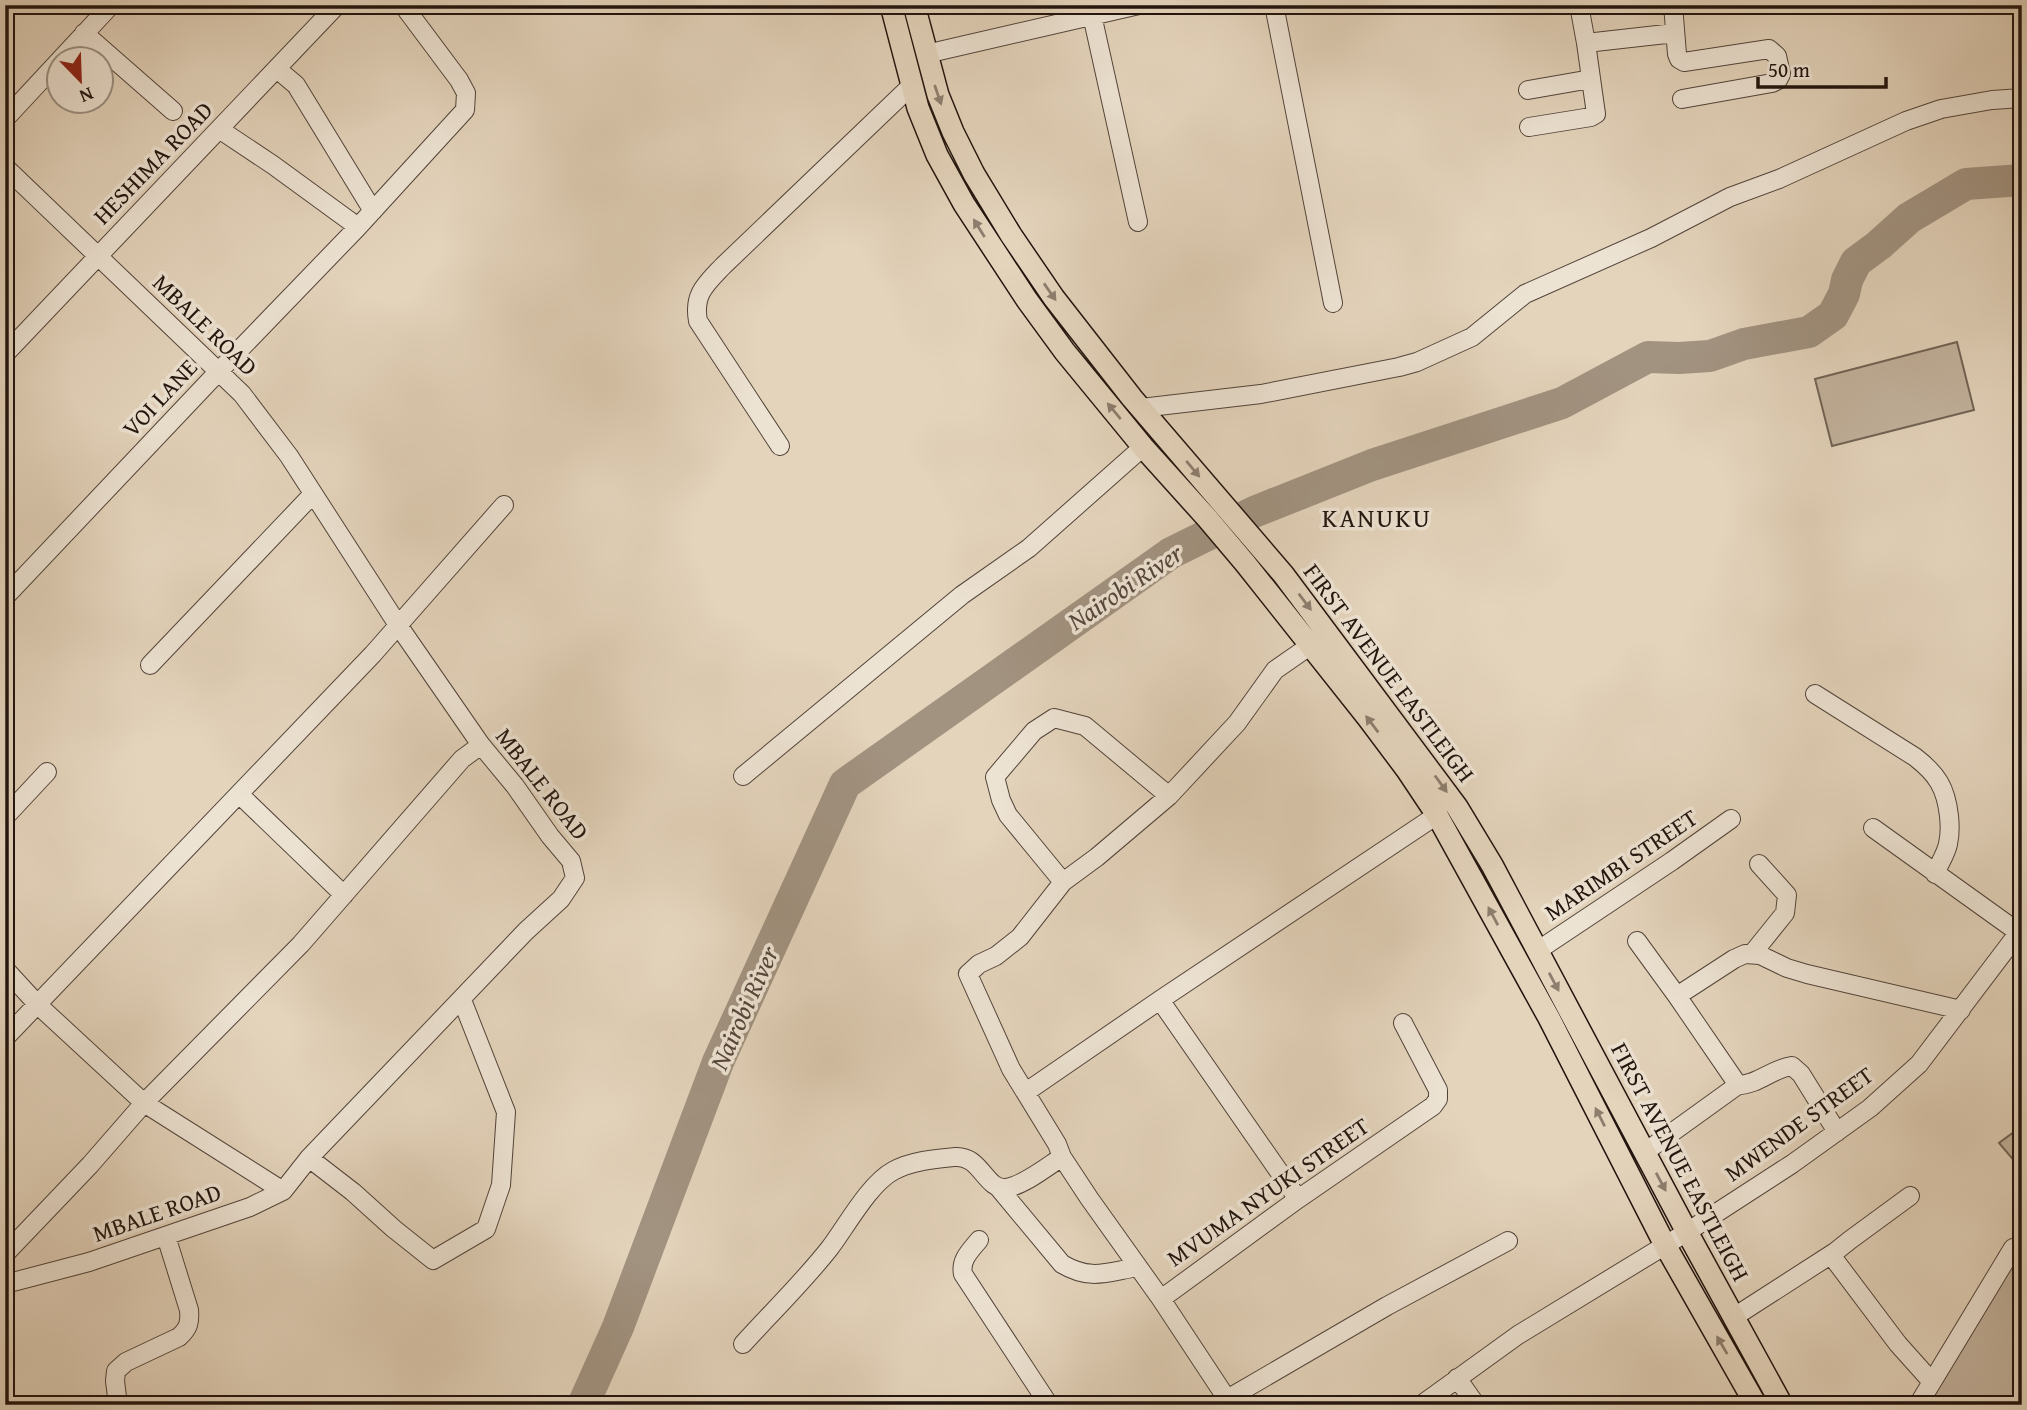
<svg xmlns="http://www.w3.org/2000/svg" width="2027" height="1410" font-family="'Gentium Book Plus',serif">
<rect width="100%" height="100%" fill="#e4d4bc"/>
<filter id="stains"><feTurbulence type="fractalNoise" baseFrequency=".00286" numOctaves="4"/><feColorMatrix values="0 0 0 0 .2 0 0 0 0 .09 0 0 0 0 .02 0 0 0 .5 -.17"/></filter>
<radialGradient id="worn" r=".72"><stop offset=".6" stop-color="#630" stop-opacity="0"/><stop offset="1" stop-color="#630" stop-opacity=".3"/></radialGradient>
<path fill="#c3b39e" stroke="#726456" stroke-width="2" d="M1957 342 1974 410 1832 446 1815 379Z
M2022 1126V1170L1999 1143Z
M2022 1251V1405H1925L1986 1300Z"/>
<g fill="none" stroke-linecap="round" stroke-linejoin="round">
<path stroke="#a29381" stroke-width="32" d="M583 1405 618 1327 718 1062 845 784 1171 553 1254 512 1372 465 1562 403 1648 357 1679 358 1710 356 1744 344 1809 332 1833 315 1844 294 1847 280 1856 262 1879 245 1909 218 1966 184 2022 180"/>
<defs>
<path id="minor" d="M1274 5 1333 303
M1673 5 1677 54 1679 59 1684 62 1769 49 1777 56 1781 74 1778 80 1772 83 1682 99
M1092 15 1138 222
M84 33 173 111
M1586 43 1675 33
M926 54 1139 5
M277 69 296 85 373 211
M1528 90 1591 79
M5 119 111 5
M1529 127 1591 117 1596 114 1586 43 1579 5
M219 129 273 165 358 227
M5 167 242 394 289 456 398 625 481 745 515 786 550 836 571 861 575 878 561 899 526 931 375 1089 309 1158 283 1191 250 1207 89 1262 5 1284
M5 354 337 5
M1141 408 1261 394 1399 367 1417 362 1472 337 1525 294 1651 238 1730 197 1779 179 1906 121 1941 109 1992 100 2022 98
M780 446 698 321C693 294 706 284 723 266L911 86
M5 597 219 371 358 227 465 110 466 93 459 80 403 5
M150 665 313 494
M1815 694 1915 757C1937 774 1946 788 1949 816 1950 825 1950 835 1948 844 1946 854 1939 864 1935 874
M743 776 962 595 1029 548 1143 447
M239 794 344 895
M5 817 47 772
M1873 828 2018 932
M1063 882 1008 815 1001 800 995 777 1034 731 1054 718 1085 726 1169 796
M1637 941 1677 996 1734 959 1745 954 1760 955 1787 968 1807 974 1961 1010
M1537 951 1672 861 1731 819
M1752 954 1785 913 1787 895 1759 864
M5 969 38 1005 144 1103 283 1191
M1677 996 1738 1085C1758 1085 1773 1068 1792 1066L1801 1074 1837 1132
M1160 1000 1298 1199
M5 1038 373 654 504 505
M1026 1092 1160 1000 1437 815
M1645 1152 1738 1085
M309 1158 353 1192 394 1229 433 1260 486 1229 501 1185 506 1112 462 1000
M998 1187 1062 1264C1091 1281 1107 1272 1138 1267
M1910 1196 1850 1240 1835 1252 1834 1259 1898 1344 1932 1382 1918 1405
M979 1240C970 1251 960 1260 963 1274L1049 1405
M5 1254 90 1165 144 1103 301 944 462 759 481 745
M1161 1299 1089 1198 1062 1157 1057 1144 1011 1069 968 974 979 964 996 956 1020 937 1063 882 1097 857 1169 796 1237 723 1275 670 1311 645
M1734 1317 1835 1252
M743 1344C772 1312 803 1282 829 1249 846 1227 869 1184 893 1171 911 1161 934 1159 955 1157 981 1155 985 1190 1006 1188 1023 1186 1048 1166 1062 1157
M1457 1378 1476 1405
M1932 1382 2013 1248
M118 1405 115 1381 116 1371 126 1362 179 1337C189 1328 190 1322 189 1310L166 1236
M1217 1405 1387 1306 1508 1241
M1231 1405 1161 1299 1298 1199 1433 1106 1438 1099V1090L1403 1023
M1421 1405 1518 1335 1687 1232 1792 1164 1870 1108 1919 1064 2022 928"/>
<path id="major" d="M891 5 918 108 937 155 964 204 1027 300 1065 352 1143 447 1207 518 1245 563 1368 718 1407 770 1437 815 1549 1018 1665 1245 1756 1405
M914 5 938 95 953 132 974 174 1011 235 1054 298 1132 398 1283 574 1457 807 1492 865 1687 1232 1782 1405"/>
</defs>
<use href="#minor" stroke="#52443a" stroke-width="20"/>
<use href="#major" stroke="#22140e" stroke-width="24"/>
<use href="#minor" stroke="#ede3d3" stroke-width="18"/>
<use href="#major" stroke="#e4d4bc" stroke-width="21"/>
</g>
<defs><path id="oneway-solid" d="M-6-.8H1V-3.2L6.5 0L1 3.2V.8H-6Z" transform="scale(1.75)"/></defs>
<g fill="#8d7e6e">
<use href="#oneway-solid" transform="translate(938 95) rotate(71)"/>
<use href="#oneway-solid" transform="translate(979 228) rotate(-122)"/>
<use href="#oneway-solid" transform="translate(1050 292) rotate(55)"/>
<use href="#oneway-solid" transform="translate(1114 411) rotate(-130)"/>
<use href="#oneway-solid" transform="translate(1193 469) rotate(50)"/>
<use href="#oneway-solid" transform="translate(1305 602) rotate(53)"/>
<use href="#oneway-solid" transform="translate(1372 724) rotate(-127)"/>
<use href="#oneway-solid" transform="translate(1441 784) rotate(54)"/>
<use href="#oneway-solid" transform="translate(1493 916) rotate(-118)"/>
<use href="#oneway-solid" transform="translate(1554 982) rotate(62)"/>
<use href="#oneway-solid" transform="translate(1600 1117) rotate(-117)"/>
<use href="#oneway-solid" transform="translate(1661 1182) rotate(62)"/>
<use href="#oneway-solid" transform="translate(1722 1345) rotate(-120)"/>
</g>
<g text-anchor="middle" stroke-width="7" stroke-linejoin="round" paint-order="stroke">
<g font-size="24" fill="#22140e" stroke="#ede3d3">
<text transform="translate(153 163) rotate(-46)" y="8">HESHIMA ROAD</text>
<text transform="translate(205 325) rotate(44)" y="8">MBALE ROAD</text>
<text transform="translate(160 398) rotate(-47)" y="8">VOI LANE</text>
<text transform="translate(1389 673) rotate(53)" y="8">FIRST AVENUE EASTLEIGH</text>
<text transform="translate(542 784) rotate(52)" y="8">MBALE ROAD</text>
<text transform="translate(1621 865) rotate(-34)" y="8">MARIMBI STREET</text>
<text transform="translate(1799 1124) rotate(-36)" y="8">MWENDE STREET</text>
<text transform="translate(1680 1162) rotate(62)" y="8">FIRST AVENUE EASTLEIGH</text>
<text transform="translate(1268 1192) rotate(-35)" y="8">MVUMA NYUKI STREET</text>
<text transform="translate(157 1213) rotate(-19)" y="8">MBALE ROAD</text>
</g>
<g font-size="26" letter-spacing="2" fill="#22140e" stroke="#ede3d3">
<text x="1377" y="527">KANUKU</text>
</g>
<g font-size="26" font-style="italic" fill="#55473c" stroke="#ede3d3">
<text transform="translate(1125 587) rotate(-34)" y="9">Nairobi River</text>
<text transform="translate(744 1008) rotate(-66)" y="9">Nairobi River</text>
</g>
</g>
<rect width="2027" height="1410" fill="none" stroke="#e4d4bc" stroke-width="28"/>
<rect x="7" y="7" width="2013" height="1396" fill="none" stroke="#22140e" stroke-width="3.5"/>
<rect x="14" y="14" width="1999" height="1382" fill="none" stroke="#22140e" stroke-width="2"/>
<g transform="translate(80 80) rotate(157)"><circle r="33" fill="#ede3d3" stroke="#9c9084" stroke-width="2"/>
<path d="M0-5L12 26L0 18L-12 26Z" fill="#8f2418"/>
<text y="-10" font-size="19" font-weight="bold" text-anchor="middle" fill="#22140e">N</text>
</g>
<path d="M1758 77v10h128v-10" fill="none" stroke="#22140e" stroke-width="3.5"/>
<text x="1768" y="77" font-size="21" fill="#22140e" stroke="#ede3d3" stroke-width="5" paint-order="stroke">50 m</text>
<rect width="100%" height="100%" filter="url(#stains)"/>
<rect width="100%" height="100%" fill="url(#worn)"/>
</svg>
